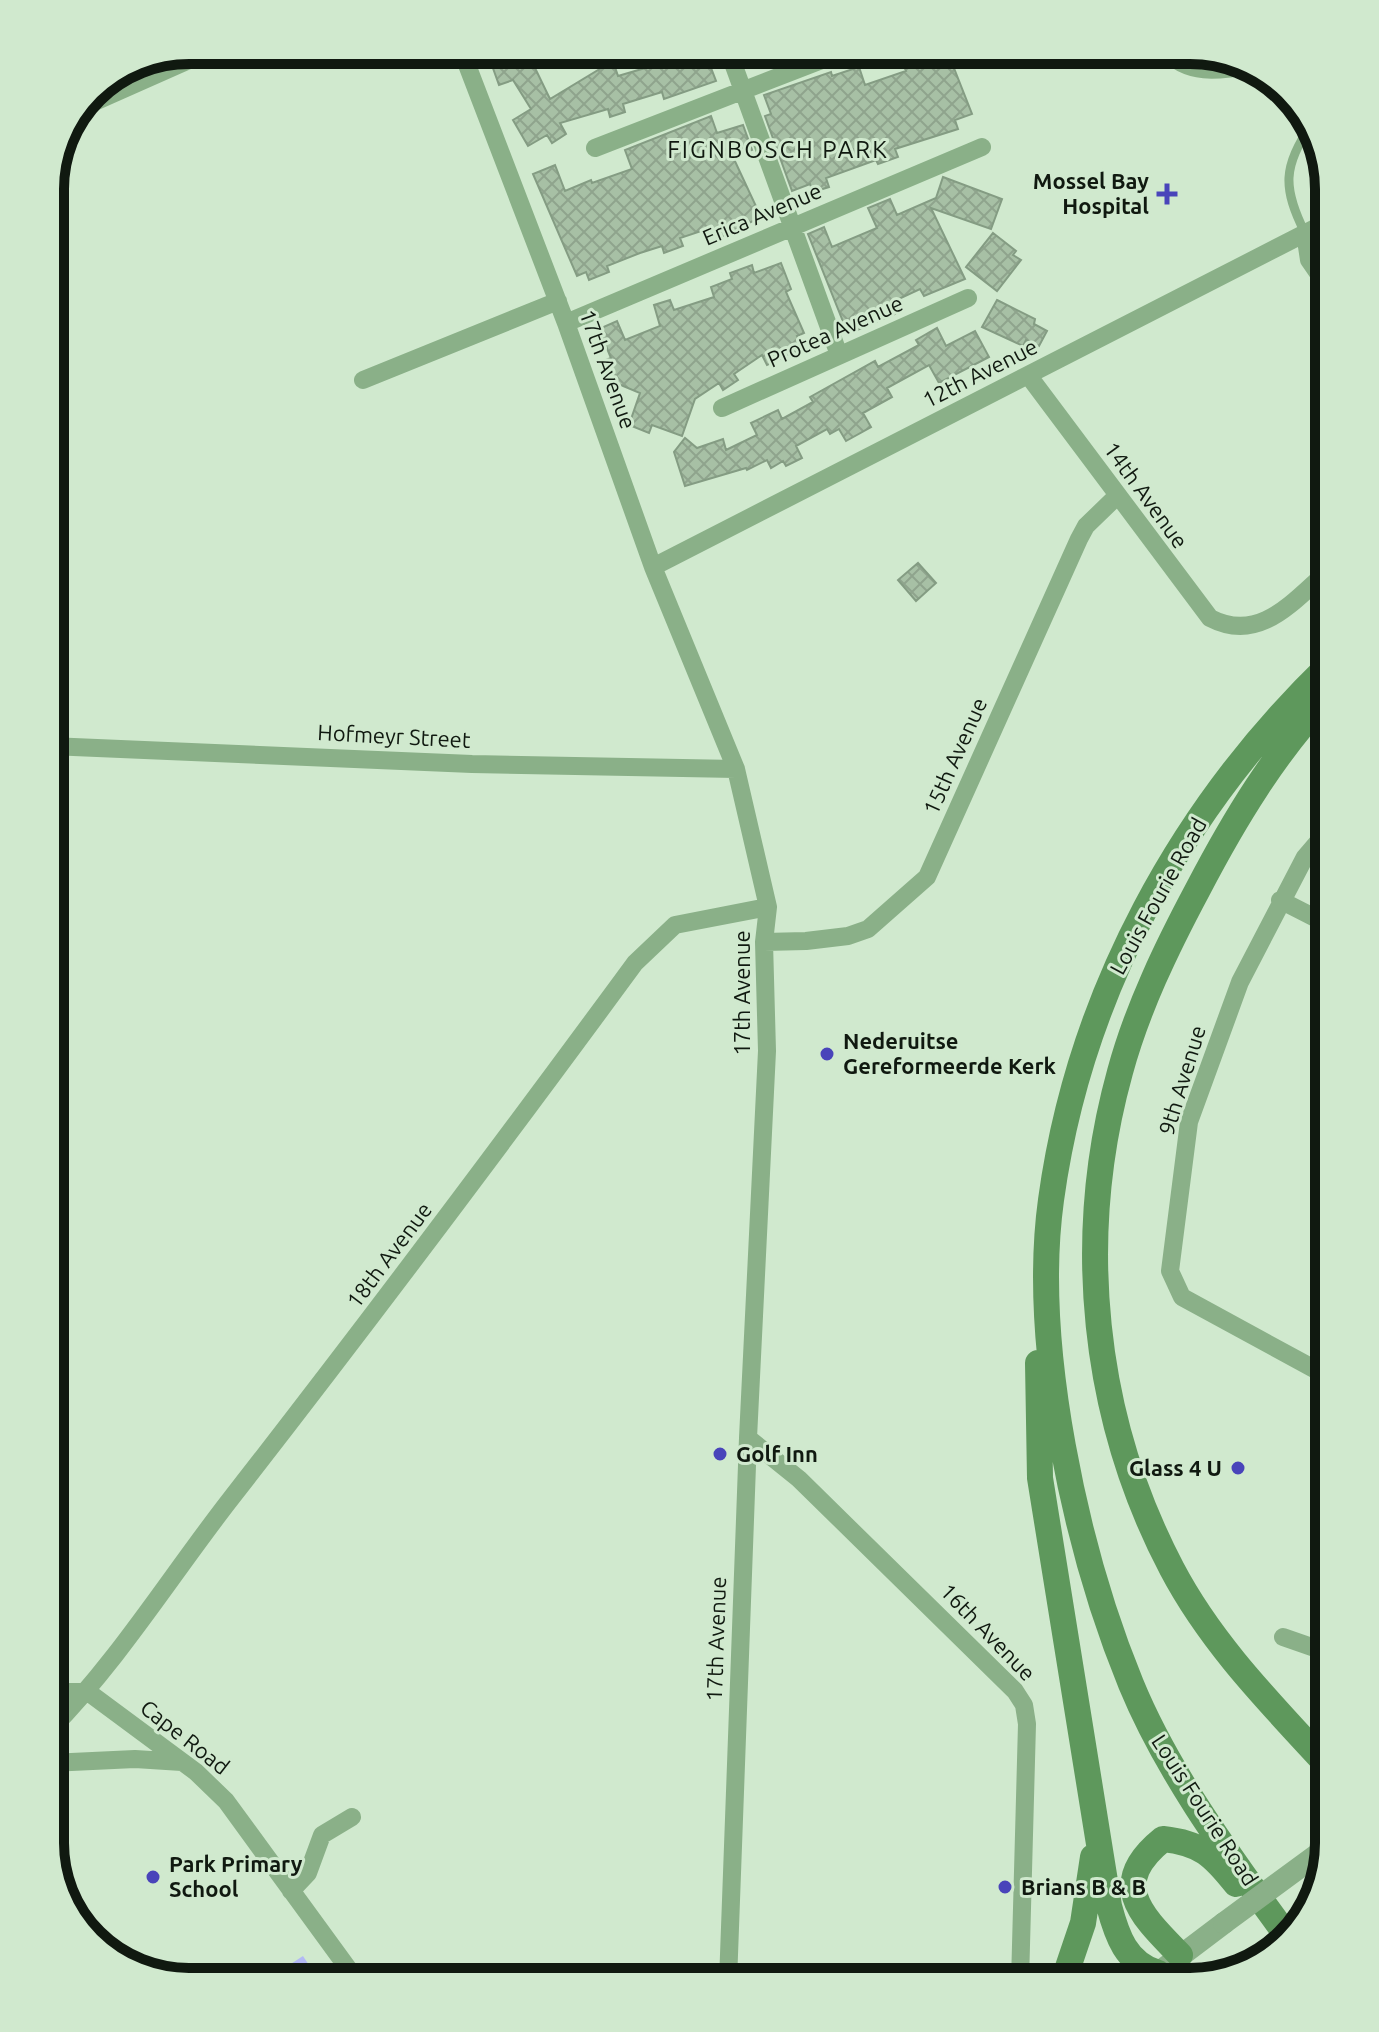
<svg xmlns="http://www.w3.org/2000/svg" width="1379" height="2032" font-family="Ubuntu,sans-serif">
<defs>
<pattern id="building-cross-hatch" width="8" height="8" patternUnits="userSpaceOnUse" patternTransform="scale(2)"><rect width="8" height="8" fill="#a7c0a5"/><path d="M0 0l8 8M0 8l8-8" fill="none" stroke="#8fa48d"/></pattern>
</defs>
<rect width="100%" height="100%" fill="#d0e9ce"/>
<path fill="#b2b9f4" d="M303 1956 320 1982H263Z"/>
<path fill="url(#building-cross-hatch)" stroke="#849c83" stroke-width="2" d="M916 53H948L972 114 955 120 958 129 895 149 898 157 878 164 876 160 826 178 829 187 813 192 810 184 792 191 765 116 771 114 764 95 831 72 832 76 859 67 865 85 906 71 901 59Z
M671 55 674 62 706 55 716 81 664 99 662 92 623 104 625 112 610 117 608 109 560 123 566 134 552 143 547 135 528 146 513 120 531 109 513 80 499 85 489 57 562 56 535 68 550 99 613 61 618 76 652 66 648 56Z
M711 116 717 133 743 125 752 150 733 157 761 217 715 240 710 228 680 238 683 246 664 253 662 246 640 253 607 266 609 272 589 280 586 272 577 276 533 174 555 165 565 191 591 180 592 183 632 169 625 150Z
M943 177 1002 199 991 229 931 208 965 279 924 296 920 289 890 303 895 314 848 334 808 234 824 227 832 247 877 228 868 208 890 199 897 215 936 198Z
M993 233 1016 251 1013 255 1021 260 997 291 966 267Z
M781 263 791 289 786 292 804 333 797 336 803 348 767 365 762 355 734 374 738 380 723 390 719 383 695 399 682 436 652 425 649 433 629 425 640 393 611 381 603 361 611 358 599 329 617 321 625 340 660 326 654 305 670 300 674 310 714 297 711 287 732 279 730 273 752 265 754 273Z
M997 300 1035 319 1034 324 1047 331 1039 346 1026 340 1023 346 982 327Z
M937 328 946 346 975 331 989 357 939 383 929 365 887 388 892 397 863 413 871 427 846 441 839 429 830 434 827 429 796 446 802 458 786 466 783 461 771 468 767 460 747 470 746 468 685 486 674 452 685 438 697 448 723 439 726 450 757 435 751 423 778 410 782 419 813 402 810 397 875 361 878 367 919 345 916 340Z
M918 563 936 583 916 601 898 580Z"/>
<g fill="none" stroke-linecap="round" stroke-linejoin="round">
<path stroke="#8ab088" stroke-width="9" d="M1159 51C1186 81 1219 76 1254 69
M1305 233C1283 189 1282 166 1312 124"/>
<path stroke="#8ab088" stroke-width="18" d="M730 55 839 355
M464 57 566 323 653 567 736 769 768 907 764 942 767 1051 748 1438 728 1982
M83 107 189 60
M595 148 837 54
M1305 233 1309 260 1329 289
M566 323 982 147
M1028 375 1210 618C1260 644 1293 601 1329 570
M363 380 558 301
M722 408 968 298
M653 567 1329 221
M50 746 472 764 736 769
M1280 900 1329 925
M764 942 806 941 848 936 868 929 927 877 1079 539 1086 526 1117 496
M1315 1369 1329 1341
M1329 1377 1182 1297 1170 1271 1189 1122 1240 982 1305 857 1329 829
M748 1438 799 1479 1015 1691 1024 1705 1027 1724 1020 1982
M1283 1637 1329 1653
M50 1692H88
M88 1692 196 1772 226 1801 358 1982
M50 1730C118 1661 170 1577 229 1501 367 1324 502 1144 635 963L675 925 768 907
M50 1763 135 1759 182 1762
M291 1891 308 1873 322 1835 352 1817"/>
<path stroke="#8ab088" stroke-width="22" d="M1146 1982 1224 1923"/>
<path stroke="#5e985c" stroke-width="26" d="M1038 1363 1040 1478 1109 1906C1117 1936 1126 1963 1158 1973
M1329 1767C1272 1705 1212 1645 1172 1569 1092 1417 1074 1238 1120 1072 1137 1009 1167 947 1198 889 1234 820 1275 752 1329 695
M1287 1936C1230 1857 1168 1774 1131 1684 1076 1550 1031 1345 1051 1200 1079 995 1181 808 1329 665
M1180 1955C1141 1915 1107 1884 1163 1839 1201 1843 1213 1855 1236 1884
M1063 1982 1083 1923 1093 1857"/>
<path stroke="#8ab088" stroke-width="22" d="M1224 1923 1326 1848"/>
</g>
<g fill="#4944ba" stroke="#d0e9ce" stroke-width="3">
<path d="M1163 182h8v8h8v8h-8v8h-8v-8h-8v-8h8z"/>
<circle cx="827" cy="1054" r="8"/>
<circle cx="720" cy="1454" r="8"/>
<circle cx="1238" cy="1468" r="8"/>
<circle cx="153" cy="1877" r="8"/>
<circle cx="1005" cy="1887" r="8"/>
</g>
<g text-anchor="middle" stroke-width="6" stroke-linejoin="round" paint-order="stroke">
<g font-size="22" font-weight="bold" fill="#101910" stroke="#d0e9ce" text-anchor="start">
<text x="1149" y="189" text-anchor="end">Mossel Bay<tspan x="1149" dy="25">Hospital</tspan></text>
<text x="843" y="1049">Nederuitse<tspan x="843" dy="25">Gereformeerde Kerk</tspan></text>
<text x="736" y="1462">Golf Inn</text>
<text x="1222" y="1476" text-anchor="end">Glass 4 U</text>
<text x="169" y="1872">Park Primary<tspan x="169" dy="25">School</tspan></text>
<text x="1021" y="1895">Brians B &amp; B</text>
</g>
<g font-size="22" fill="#101910" stroke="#d0e9ce">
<text transform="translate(762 214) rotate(-23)" y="8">Erica Avenue</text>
<text transform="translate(835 331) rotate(-24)" y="8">Protea Avenue</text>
<text transform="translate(608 369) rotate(70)" y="8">17th Avenue</text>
<text transform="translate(980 373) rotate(-27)" y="8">12th Avenue</text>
<text transform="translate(1146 495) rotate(54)" y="8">14th Avenue</text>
<text transform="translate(394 736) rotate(3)" y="8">Hofmeyr Street</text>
<text transform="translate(955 756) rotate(-66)" y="8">15th Avenue</text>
<text transform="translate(1158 896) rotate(-61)" y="8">Louis Fourie Road</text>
<text transform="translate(742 993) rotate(-90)" y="8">17th Avenue</text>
<text transform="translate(1182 1080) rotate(-73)" y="8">9th Avenue</text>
<text transform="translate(389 1255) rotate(-53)" y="8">18th Avenue</text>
<text transform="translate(988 1632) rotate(46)" y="8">16th Avenue</text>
<text transform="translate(716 1639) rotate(-88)" y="8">17th Avenue</text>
<text transform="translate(185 1737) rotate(38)" y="8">Cape Road</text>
<text transform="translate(1205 1810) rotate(57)" y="8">Louis Fourie Road</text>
</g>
<g font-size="24" letter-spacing="2" fill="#101910" stroke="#d0e9ce">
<text x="778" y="158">FIGNBOSCH PARK</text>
</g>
</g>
<path d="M0 0H1379V2032H0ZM189 64H1190A125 125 0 0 1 1315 189V1843A125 125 0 0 1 1190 1968H189A125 125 0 0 1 64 1843V189A125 125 0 0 1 189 64Z" fill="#d0e9ce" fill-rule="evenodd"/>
<path fill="none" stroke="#101910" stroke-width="10" d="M189 64H1190A125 125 0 0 1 1315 189V1843A125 125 0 0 1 1190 1968H189A125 125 0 0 1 64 1843V189A125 125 0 0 1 189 64Z"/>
</svg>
